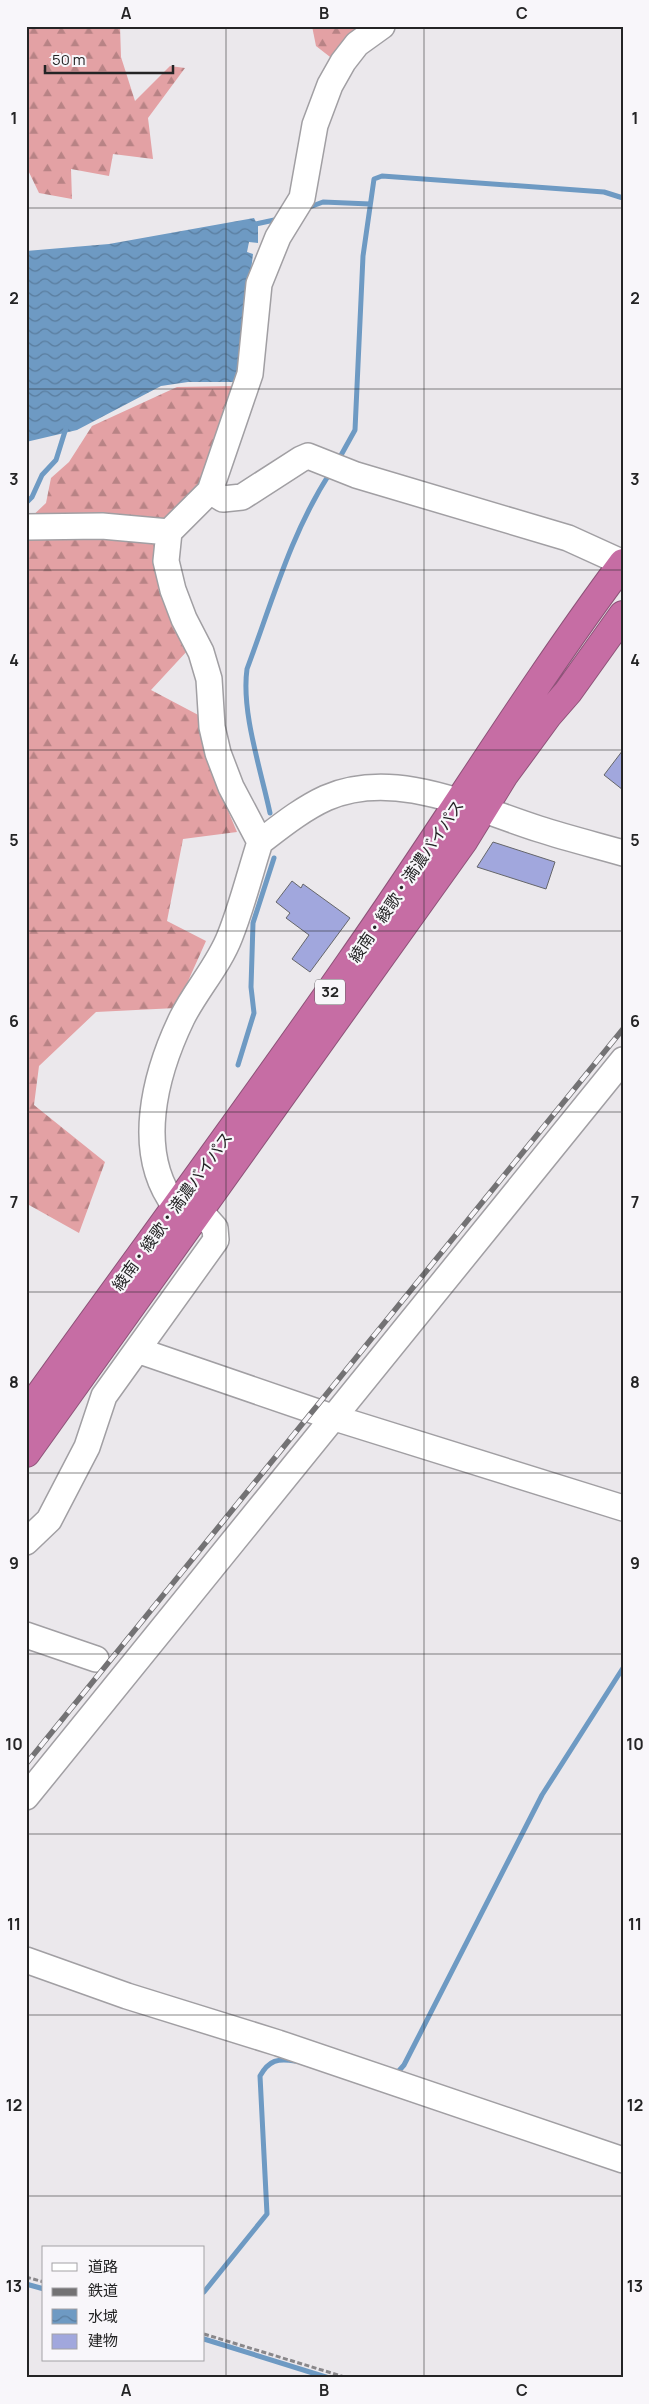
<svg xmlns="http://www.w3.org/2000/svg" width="649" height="2404" font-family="Manrope,'Noto Sans JP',sans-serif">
<defs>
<pattern id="forest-firs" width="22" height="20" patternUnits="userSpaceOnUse" patternTransform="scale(1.25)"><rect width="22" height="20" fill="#e3a1a4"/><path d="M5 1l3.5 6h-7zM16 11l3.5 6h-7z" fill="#b88385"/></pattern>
<pattern id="water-waves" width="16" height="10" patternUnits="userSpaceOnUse" patternTransform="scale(1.25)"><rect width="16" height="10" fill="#6e9ac3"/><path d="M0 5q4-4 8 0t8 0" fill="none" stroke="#5a7d9e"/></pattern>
</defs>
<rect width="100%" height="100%" fill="#ebe8ec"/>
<path fill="url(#forest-firs)" d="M26 26H120L121 57 135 101 170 66 185 68 148 118 153 159 113 154 109 176 71 169 72 199 39 193 26 166Z
M312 26H364L334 60 316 46Z
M237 386 203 479 160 524 188 650 151 690 204 718 205 756 237 832 183 839 167 921 206 941 176 1008 96 1012 39 1066 34 1105 105 1162 79 1233 29 1205 26 1207V522L46 503 51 478 69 462 92 426 177 387Z"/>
<path fill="url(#water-waves)" d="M254 218 258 226V243L249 242 247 252 253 254 240 362 233 382H188L161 386 77 430 26 442V251L109 244Z"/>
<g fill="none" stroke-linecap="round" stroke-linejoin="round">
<path stroke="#6e9ac3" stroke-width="5" d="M307 208 323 202 370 204
M251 225 279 219
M340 457 355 430 363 256 374 179 382 176 604 192 623 198
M26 503 32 497 42 475 56 460 66 428
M270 813C261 770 241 712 247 669 272 602 291 533 330 473
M238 1065 254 1013 251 987 253 923 274 858
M397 2073 404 2065 542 1795 623 1668
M26 2284 44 2289
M204 2292 267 2214 260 2076C269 2060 278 2058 295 2061
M204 2339 329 2378"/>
</g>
<path fill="#a1a7dd" stroke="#65666a" d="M623 750V790L604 775Z
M493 842 555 862 546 889 477 867Z
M292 881 301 888 303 884 350 918 310 972 292 959 309 935 286 918 290 913 276 902Z"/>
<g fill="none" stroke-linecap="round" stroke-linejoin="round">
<defs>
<path id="minor" d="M210 491 223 499 242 497 301 459 308 456 356 475 568 538 623 563
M26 527 102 526 169 532
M260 842C281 826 302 809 326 798 395 768 473 808 539 829 567 838 595 845 623 853
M175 1206C134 1152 155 1074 182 1018 196 990 219 965 230 936 242 906 250 873 260 842L231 787 218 753 212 727 209 679 201 652 184 619 173 590 166 561 169 532 210 491 250 374 259 284 278 237 302 198 315 125 330 85 343 62 357 44 382 26
M137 1350 335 1418 623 1508
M26 1542 49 1520 87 1447 104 1396 216 1240 215 1228 200 1211
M26 1635 96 1659
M26 1797 623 1060
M26 1960 127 1996 278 2043 623 2160"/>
<path id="highway" d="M26 1414C135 1262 246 1113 352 960 444 829 527 692 623 563
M26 1453 464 840 504 775 548 715 568 692 623 615"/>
</defs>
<use href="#minor" stroke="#a19fa3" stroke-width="28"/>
<use href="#highway" stroke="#8d5378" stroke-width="30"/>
<path stroke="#89878a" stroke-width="3" stroke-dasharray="5 2.5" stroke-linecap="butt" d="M26 2277 44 2282
M204 2334 348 2378"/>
<use href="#minor" stroke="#fff" stroke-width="25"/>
<use href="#highway" stroke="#c66da4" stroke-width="28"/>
<defs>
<path id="rail" d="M26 1764 623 1029"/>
</defs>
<use href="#rail" stroke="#737274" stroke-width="5.5"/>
<use href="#rail" stroke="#f8f6fa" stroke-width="4" stroke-dasharray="11" stroke-linecap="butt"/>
</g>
<path fill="none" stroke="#242425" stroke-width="1" stroke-opacity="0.55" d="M226 26V2378M424 26V2378M26 208H623M26 389H623M26 570H623M26 750H623M26 931H623M26 1112H623M26 1292H623M26 1473H623M26 1654H623M26 1834H623M26 2015H623M26 2196H623"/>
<g text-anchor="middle" stroke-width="4.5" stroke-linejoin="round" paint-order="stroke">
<rect fill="#f8f6fa" stroke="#646365" stroke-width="1" x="315" y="979.5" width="30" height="25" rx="4"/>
<g font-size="15" font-weight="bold" fill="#242425">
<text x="330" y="997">32</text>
</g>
<g font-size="16" fill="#242425" stroke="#f8f6fa">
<text transform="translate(406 881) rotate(-56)" y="6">綾南・綾歌・満濃バイパス</text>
<text transform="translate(172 1211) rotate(-54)" y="6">綾南・綾歌・満濃バイパス</text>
</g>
</g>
<rect width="649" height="2404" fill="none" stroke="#f8f6fa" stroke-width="55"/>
<rect x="42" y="2246" width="162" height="115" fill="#f8f6fa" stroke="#a3a2a5"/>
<rect x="52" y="2263" width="25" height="8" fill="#ffffff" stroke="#a3a2a5"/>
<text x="88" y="2272" font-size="15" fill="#242425">道路</text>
<rect x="52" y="2288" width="25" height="8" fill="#737274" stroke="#a3a2a5"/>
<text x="88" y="2296" font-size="15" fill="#242425">鉄道</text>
<rect x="52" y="2309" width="25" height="15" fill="url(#water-waves)" stroke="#a3a2a5"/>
<text x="88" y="2322" font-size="15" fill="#242425">水域</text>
<rect x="52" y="2334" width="25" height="15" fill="#a1a7dd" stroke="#a3a2a5"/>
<text x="88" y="2346" font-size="15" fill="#242425">建物</text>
<path d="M45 65v8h128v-8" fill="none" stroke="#242425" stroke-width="2.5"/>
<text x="52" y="65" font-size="15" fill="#242425" stroke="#f8f6fa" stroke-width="4" paint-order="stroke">50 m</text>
<rect x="28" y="28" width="594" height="2348" fill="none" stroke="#242425" stroke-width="2"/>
<g font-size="16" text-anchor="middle" font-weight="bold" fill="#242425">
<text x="126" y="19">A</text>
<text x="324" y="19">B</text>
<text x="522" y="19">C</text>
<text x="14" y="124">1</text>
<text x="635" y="124">1</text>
<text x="14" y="304">2</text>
<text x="635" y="304">2</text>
<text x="14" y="485">3</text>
<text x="635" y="485">3</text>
<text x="14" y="666">4</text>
<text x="635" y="666">4</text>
<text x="14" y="846">5</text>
<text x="635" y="846">5</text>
<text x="14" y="1027">6</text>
<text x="635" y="1027">6</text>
<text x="14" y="1208">7</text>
<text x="635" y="1208">7</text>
<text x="14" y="1388">8</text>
<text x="635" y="1388">8</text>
<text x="14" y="1569">9</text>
<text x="635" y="1569">9</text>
<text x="14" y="1750">10</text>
<text x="635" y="1750">10</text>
<text x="14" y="1930">11</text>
<text x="635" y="1930">11</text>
<text x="14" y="2111">12</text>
<text x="635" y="2111">12</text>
<text x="14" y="2292">13</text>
<text x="635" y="2292">13</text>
<text x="126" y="2396">A</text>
<text x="324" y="2396">B</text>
<text x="522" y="2396">C</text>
</g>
</svg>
